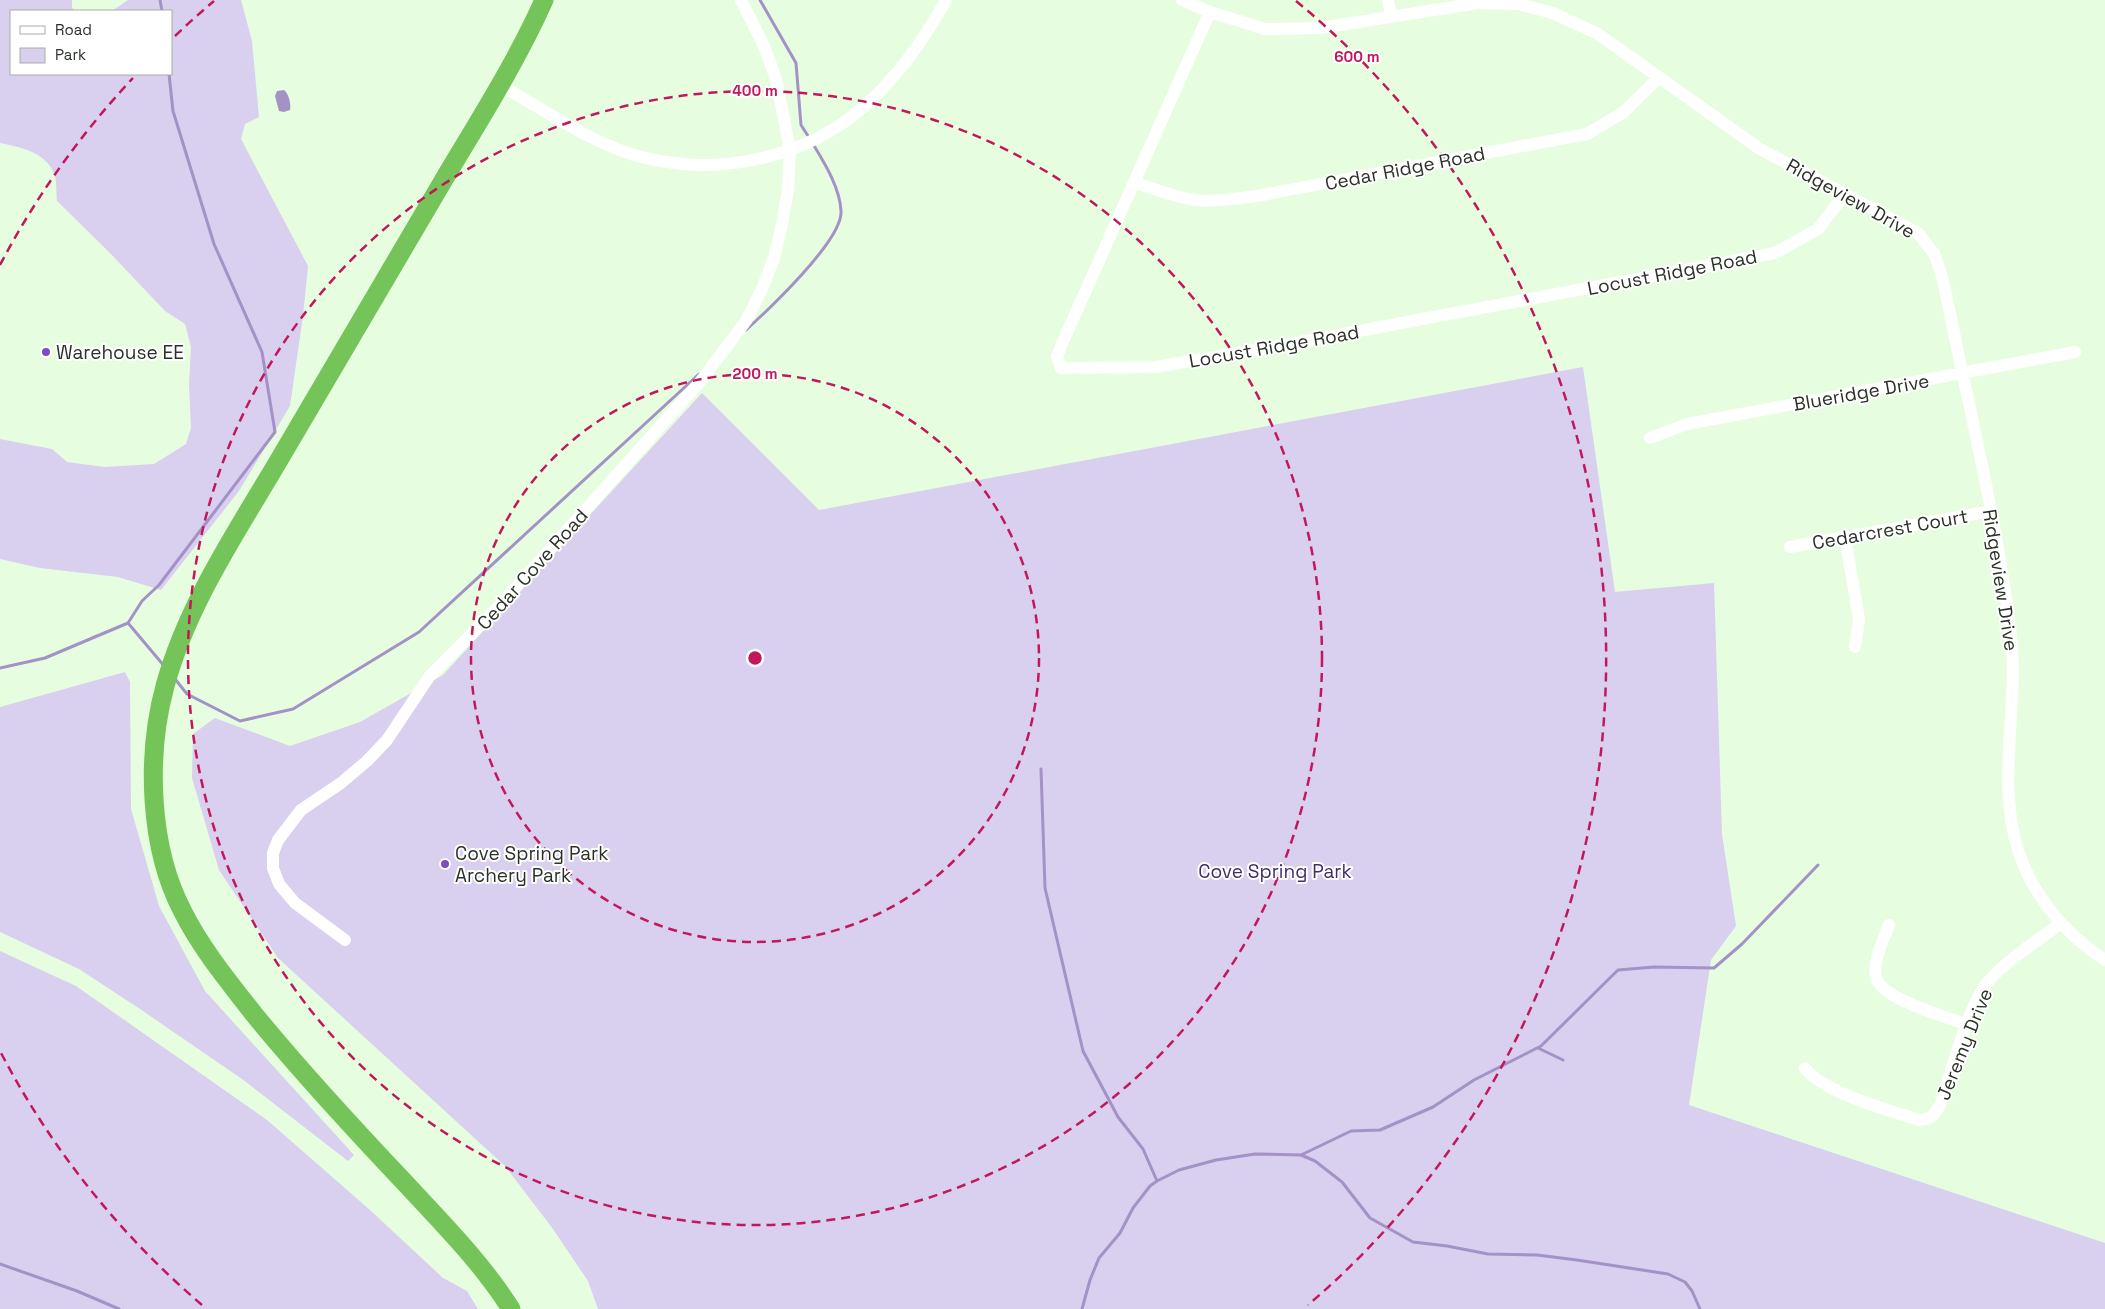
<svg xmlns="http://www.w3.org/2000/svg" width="2105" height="1309" font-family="'Space Grotesk',sans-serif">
<rect width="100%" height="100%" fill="#e7fde0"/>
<path fill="#d9cfef" d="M0 0H72V8L76 11H11V74H171V11H112L128 0H241L252 41 259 117 245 124 241 139 308 266 303 316 290 406 239 491 161 590 118 577 40 568 0 559V439L52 449 67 462 105 467 154 464 186 444 191 428 189 385 191 347 185 324 165 311 110 253 57 201C56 193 57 184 55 177 49 153 21 147 0 143Z
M1583 367 1615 592 1714 583 1722 834 1736 926 1711 960 1689 1105 2105 1243V1309H598L588 1281 553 1229 505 1166 278 958 219 870 192 778 193 734 215 718 290 746 360 722 443 675 702 393 819 510Z
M125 672 130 682 131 809 159 906 205 991 354 1155 348 1161 242 1079 140 1009 79 969 0 932V707Z
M0 951 76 986 267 1120 370 1210 443 1278 467 1291 478 1309H0Z"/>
<path fill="#a392c5" d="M284 90C289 94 291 104 290 110L284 112 279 111 275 96 277 91Z"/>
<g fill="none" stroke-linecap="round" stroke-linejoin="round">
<path stroke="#a392c5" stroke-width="3" d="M160 0 162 11
M760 0 796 63 801 125 810 139
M746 330C767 311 843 240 841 211 840 188 825 164 813 144
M128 623 165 667
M0 668 45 658 128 623 142 601 159 585 275 432 262 352 214 244 173 111 169 74
M175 679 187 694 240 721 293 709 419 632 699 374
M1041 769 1045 888 1083 1051 1118 1117 1143 1149 1157 1181
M1538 1048 1563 1060
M1301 1155 1315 1161 1342 1182 1370 1218 1413 1242 1447 1246 1488 1254 1537 1255 1577 1260 1668 1274 1685 1282 1692 1291 1700 1309
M0 1264 77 1291 119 1309
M1082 1309 1090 1280 1099 1258 1120 1233 1133 1208 1150 1186 1157 1181 1179 1170 1216 1160 1255 1154 1301 1155 1351 1131 1380 1130 1433 1107 1474 1080 1541 1046 1618 970 1654 967 1714 968 1742 944 1818 865"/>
<path stroke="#fff" stroke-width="12" d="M1182 0 1210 12 1265 29 1320 28 1479 3 1518 4 1553 13 1598 34 1760 149 1918 233 1935 255 1944 284C1967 401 1997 518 2011 636 2019 707 1996 781 2018 850 2032 895 2066 935 2105 960
M1388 0 1391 17
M1210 12 1061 346 1057 357 1061 368 1155 367 1268 348 1775 253 1818 229 1845 194
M500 85C543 109 586 140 634 155 713 178 804 160 866 105 899 75 925 38 946 0
M1134 182C1154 189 1174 197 1195 200 1217 202 1240 198 1262 195L1587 134 1624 112 1659 77
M1650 438 1687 424 2075 352
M1845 537 1859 619 1855 647
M1790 547 1991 511
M1889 925C1884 939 1872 961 1876 977 1881 1000 1947 1016 1967 1025
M345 940 295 903 279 884 273 868V853L278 840 301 810 341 783 367 761 387 740 429 677 502 603 699 383 746 321 762 289 774 258 781 229 788 190 790 150 776 79 764 46 741 0
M1805 1068C1820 1091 1891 1111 1919 1120 1932 1120 1935 1114 1941 1103 1951 1073 1968 1006 1987 983 2006 960 2038 941 2061 923"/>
<path stroke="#75c459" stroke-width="19" d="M511 1309C482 1263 444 1225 407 1185 354 1129 302 1073 253 1013 228 981 201 948 183 912 149 848 146 756 165 686 187 605 236 533 279 460 334 367 388 274 443 181 478 122 516 63 544 0"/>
</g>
<g fill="none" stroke="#c2185b" stroke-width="2.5" stroke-dasharray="9 6">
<circle cx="755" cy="658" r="284"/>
<circle cx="755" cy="658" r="567"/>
<path d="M202 1305A851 851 0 0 1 0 1051M0 265A851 851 0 0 1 133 78M175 36A851 851 0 0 1 214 1M1296 1A851 851 0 0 1 1308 1305"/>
</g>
<g fill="#7e4cc3" stroke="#fff" stroke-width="2">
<circle cx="46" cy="352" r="5"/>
<circle cx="445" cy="864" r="5"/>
</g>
<g text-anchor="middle" stroke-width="4" stroke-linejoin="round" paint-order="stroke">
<g font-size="19" fill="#2a3227" stroke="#fff">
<text transform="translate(1405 168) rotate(-11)" y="7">Cedar Ridge Road</text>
<text transform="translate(1851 198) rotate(29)" y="7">Ridgeview Drive</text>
<text transform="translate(1672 272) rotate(-11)" y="7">Locust Ridge Road</text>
<text transform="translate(1274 346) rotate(-10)" y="7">Locust Ridge Road</text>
<text transform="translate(1861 392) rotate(-10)" y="7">Blueridge Drive</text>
<text transform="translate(1890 529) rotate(-10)" y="7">Cedarcrest Court</text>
<text transform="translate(532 569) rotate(-48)" y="7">Cedar Cove Road</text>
<text transform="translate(2001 580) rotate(81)" y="7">Ridgeview Drive</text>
<text transform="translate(1964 1044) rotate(-68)" y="7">Jeremy Drive</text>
</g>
<g font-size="19" fill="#2a3227" stroke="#fff" text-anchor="start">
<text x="56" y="359">Warehouse EE</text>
<text x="455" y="860">Cove Spring Park<tspan x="455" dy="22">Archery Park</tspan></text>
</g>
<g font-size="19" fill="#442b69" stroke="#fff">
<text x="1275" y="878">Cove Spring Park</text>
</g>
</g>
<circle cx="755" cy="658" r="8" fill="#c2185b" stroke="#fff" stroke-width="2.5"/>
<g font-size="15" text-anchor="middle" font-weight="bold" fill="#c2185b" stroke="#fff" stroke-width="4" stroke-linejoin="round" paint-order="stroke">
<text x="1357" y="62">600 m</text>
<text x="755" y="96">400 m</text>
<text x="755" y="379">200 m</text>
</g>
<rect x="10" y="10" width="162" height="65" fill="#ffffff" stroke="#aaada9"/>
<rect x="20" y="26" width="25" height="8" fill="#ffffff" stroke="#aaada9"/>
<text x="55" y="35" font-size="15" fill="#2a3227">Road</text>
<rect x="20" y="48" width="25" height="15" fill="#d9cfef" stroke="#aaada9"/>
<text x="55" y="60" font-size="15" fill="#2a3227">Park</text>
</svg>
